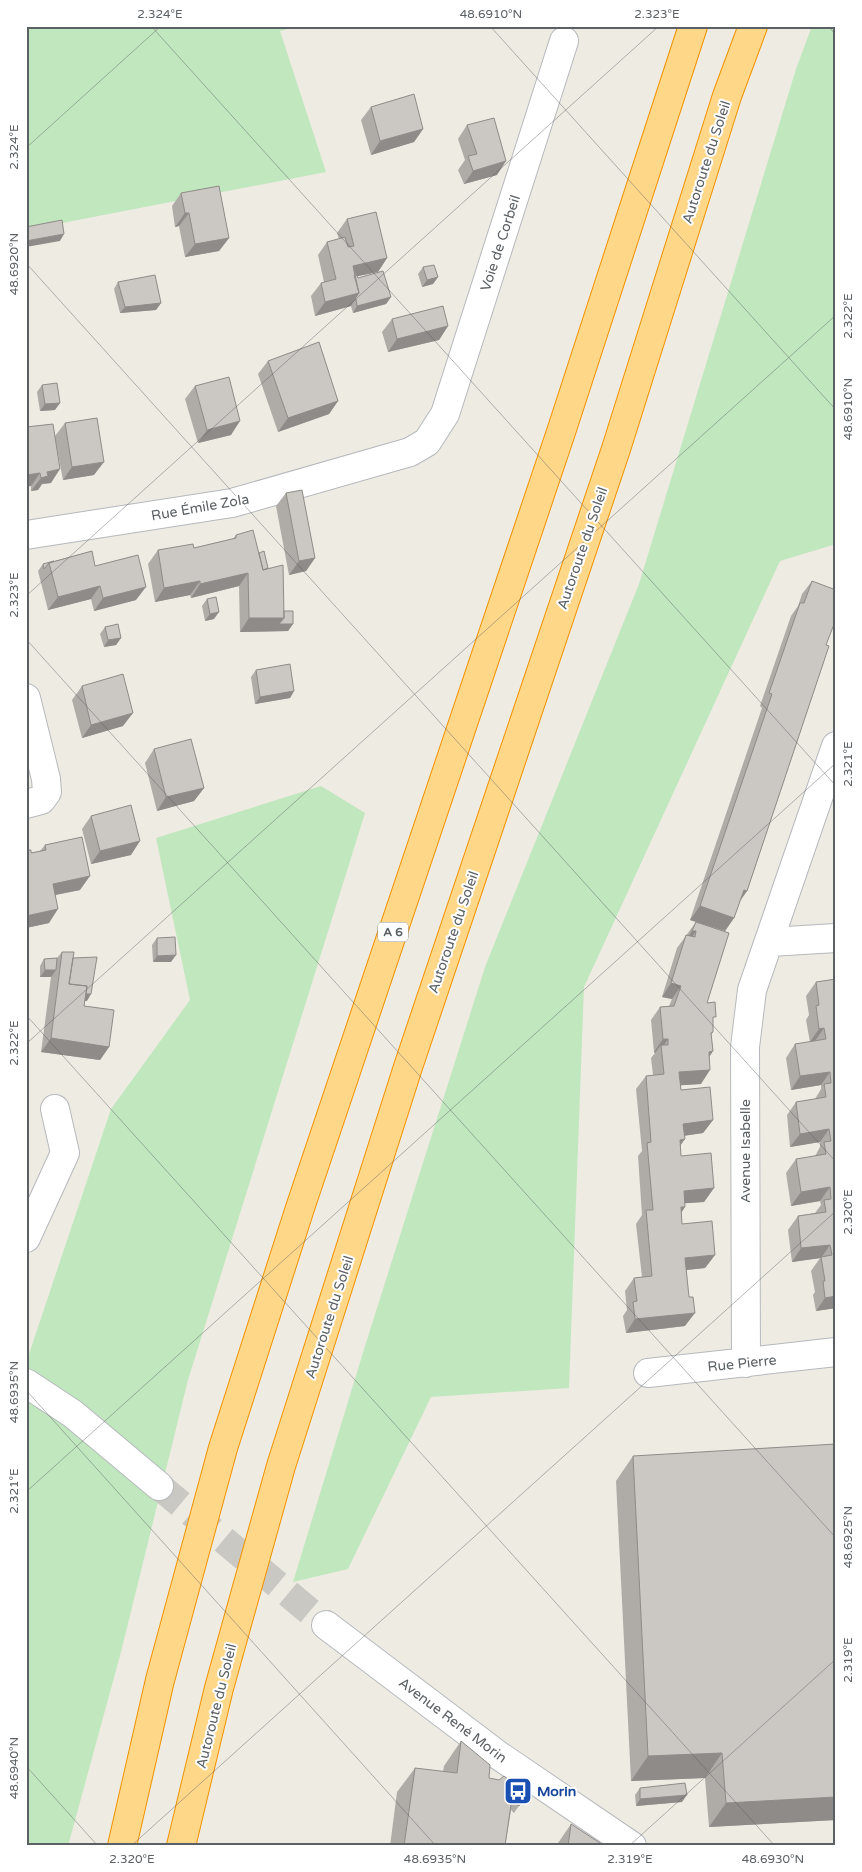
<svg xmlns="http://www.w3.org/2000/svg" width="862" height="1872" font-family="'Varela Round',sans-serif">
<rect width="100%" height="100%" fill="#eeebe3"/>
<path fill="#c1e7be" d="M26 26H300L280 31 326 172 26 230Z
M812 26H836V544L780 561 584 987 569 1388 431 1397 348 1569 293 1582 365 1346 485 967 639 584 796 69Z
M321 786 365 813 188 1380 121 1652 68 1846H26V1363L111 1109 190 1000 156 838Z"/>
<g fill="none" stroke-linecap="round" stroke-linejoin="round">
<path stroke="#c9c8c3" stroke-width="28" stroke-dasharray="28 14" stroke-linecap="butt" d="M159 1486 326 1625"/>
<defs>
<path id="minor" d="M26 535 232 503 410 452 427 442 445 414 564 41
M26 698 46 779 47 792 41 800 26 804
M770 942 836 938
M26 1238 65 1153 55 1109
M746 1363 745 1047 752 990 836 746
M648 1373 836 1352
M26 1383 73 1414 159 1486
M326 1625 498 1755 632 1846"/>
<path id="highway" d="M122 1846 160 1680 223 1448 300 1208 562 429 693 26
M181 1846 219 1688 281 1466 408 1067 616 449 727 96 753 26"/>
</defs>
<use href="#minor" stroke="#b5b9bd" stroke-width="30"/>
<use href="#highway" stroke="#f19200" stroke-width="30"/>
<use href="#minor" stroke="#fff" stroke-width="28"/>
<use href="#highway" stroke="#ffd789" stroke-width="28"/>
</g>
<path fill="#afaba7" d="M371 107 423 129 414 142 371 155 361 120Z
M467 125 497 175 464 184 458 170 465 160 458 139Z
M181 193 229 238 219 251 185 257 179 226 175 227 172 206Z
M347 219 387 258 378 272 357 276 358 278 391 297 386 304 353 313 351 306 315 316 311 296 321 283 324 282 318 255 327 242 339 239 337 233Z
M423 267 438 277 433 284 422 287 418 274Z
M118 282 161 303 156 310 120 313 114 289Z
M392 319 448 326 439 340 388 352 382 332Z
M268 361 338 401 329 414 278 432 258 374Z
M42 385 55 410 40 411 37 392Z
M195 386 231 435 198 443 185 399Z
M65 423 94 475 63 480 55 438 51 483 42 484 38 490 31 491V486L55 436Z
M286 493 315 558 306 571 289 575 276 506Z
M236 535 259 553 268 568 284 611 293 624 288 631 240 632 239 586 191 598 190 595 155 602 148 564 158 550 194 548 233 539Z
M92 551 95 566 136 600 94 611 91 599 48 610 38 571 43 564Z
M812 581 826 645 747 891 740 900 734 918 725 931 690 920 762 708 760 706 791 616 798 606 802 594Z
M207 599 214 619 205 621 202 606Z
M105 627 121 638 116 645 104 647 100 634Z
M256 670 294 691 290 698 255 704 251 677Z
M82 686 123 726 82 738 72 700Z
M154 749 204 788 194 801 157 811 145 763Z
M91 816 131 855 91 864 82 829Z
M45 845 80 890 56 895 49 923 26 928V850L31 853 40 851Z
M696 922 707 1003 713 1021V1032L711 1035 713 1051 709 1057 701 1084 680 1085 681 1090 713 1120 703 1133 684 1136 680 1146 681 1156 714 1188 704 1202 685 1203 681 1213 682 1224 715 1255 705 1268 687 1270 685 1326 626 1333 623 1316 627 1310 625 1291 634 1278 642 1277 636 1224 642 1215 638 1156 642 1151 636 1089 646 1076 653 1075 651 1058 655 1053 654 1052 651 1020 660 1007 669 1006 672 999 662 997 677 948Z
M157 938 171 962H153L152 945Z
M62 952 73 958 87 1001H85L84 1006 109 1047 100 1060 41 1052 51 977H40V966L44 959 57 958Z
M836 979V1308L816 1311 813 1295 815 1292 811 1271 820 1258 792 1262 788 1230 798 1216 815 1213 821 1205 820 1201 791 1206 786 1173 796 1159 815 1156 820 1147V1142L790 1147 787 1115 796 1102 815 1099 821 1089V1085L791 1090 786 1058 795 1044 810 1042 806 1020 809 1015 806 996 816 982Z
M633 1456 836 1820 709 1827 705 1778 631 1781 616 1481Z
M461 1741 489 1778 514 1788 525 1797 514 1813 511 1810 505 1846H390L397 1792 415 1768 443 1772 444 1766Z
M640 1788 682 1802 636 1806 635 1795Z
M571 1824 599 1846H556Z"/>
<path fill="#8e8b88" d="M423 129 414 142 371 155 380 141Z
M506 161 497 175 464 184 473 171Z
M185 213H189L179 226 175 227Z
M64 234 60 241 26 247V241Z
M229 238 219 251 185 257 195 244Z
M387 258 378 272 349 278 353 266Z
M438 277 433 284 422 287 427 280Z
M359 293 351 306 315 316 325 302Z
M391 297 386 304 353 313 357 306Z
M161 303 156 310 120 313 125 307Z
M448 326 439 340 388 352 397 339Z
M338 401 329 414 278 432 288 418Z
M60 403 55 410 40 411 45 404Z
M240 421 231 435 198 443 207 430Z
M104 462 94 475 63 480 72 467Z
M60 469 51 483 42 484 38 490 31 491 41 478 47 472Z
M40 473 31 486 26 487V475Z
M315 558 306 571 289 575 299 561Z
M248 573 239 586 191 598 200 584Z
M200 581 190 595 155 602 164 588Z
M100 586 91 599 48 610 58 597Z
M146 587 136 600 94 611 103 598Z
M219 612 214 619 205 621 210 614Z
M249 618H284L293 624 288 631 240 632Z
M121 638 116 645 104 647 108 640Z
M294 691 290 698 255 704 260 697Z
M133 713 123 726 82 738 91 725Z
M204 788 194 801 157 811 166 797Z
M140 841 131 855 91 864 100 851Z
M90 876 80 890 44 897 53 884Z
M744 890 747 891 738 904Z
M700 906 734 918 725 931 690 920Z
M58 909 49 923 26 928V916Z
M692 931H696L687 945 683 944Z
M176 955 171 962H153L157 956Z
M45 970H56L51 977H40Z
M671 983 681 986 672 999 662 997Z
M65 991 91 994 87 1001 60 998Z
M824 1028 815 1041 810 1042 819 1029Z
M51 1038 109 1047 100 1060 41 1052Z
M663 1039H668L661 1050V1045L655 1053 654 1052Z
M713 1051 704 1065 709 1052Z
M710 1070 701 1084 670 1086 679 1072Z
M830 1072 821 1085 791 1090 800 1076Z
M713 1120 703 1133 674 1137 683 1124Z
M829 1129 820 1142 790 1147 800 1134Z
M685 1139 675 1153 680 1140Z
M830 1187 820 1201 791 1206 801 1192Z
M714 1188 704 1202 674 1204 684 1191Z
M681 1207H685L676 1221Z
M830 1245 821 1258 792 1262 801 1248Z
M715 1255 705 1268 676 1271 685 1258Z
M836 1296V1308L816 1311 825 1298Z
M695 1313 685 1326 626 1333 635 1319Z
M722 1753 705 1778 631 1781 648 1756Z
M687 1795 682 1802 636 1806 640 1799Z
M836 1797V1820L709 1827 726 1803Z"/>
<path fill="#cbc7c2" stroke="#8e8b88" d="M414 94 423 129 380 141 371 107Z
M494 118 506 161 473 171 468 156 477 154 467 125Z
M219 186 229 238 195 244 189 213H185L181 193Z
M376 212 387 258 353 266 359 293 325 302 321 283 336 279 327 242 345 237 348 247 354 246 347 219Z
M62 220 64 234 26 241V227Z
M434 265 438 277 427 280 423 267Z
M383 271 391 297 357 306 356 299 354 300 359 293 354 275 356 274 358 278Z
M155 275 161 303 125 307 118 282Z
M443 306 448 326 397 339 392 319Z
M319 342 338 401 288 418 268 361Z
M229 377 240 421 207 430 195 386Z
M57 383 60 403 45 404 42 385Z
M97 418 104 462 72 467 65 423Z
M53 424 60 469 47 472 48 476 41 478 40 473 26 475V427Z
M302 490 315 558 299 561 286 493Z
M253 530 263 570 283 565 284 618H249L248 573 200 584V581L164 588 158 550 193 544 194 548 236 538V535Z
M92 551 95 566 138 555 146 587 103 598 100 586 58 597 49 563Z
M264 551 268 568 263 570 259 553Z
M54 561 49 563 44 569 43 564Z
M812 581 836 590V609L834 613 836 614V619L826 645 829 646 747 891 744 890 734 918 700 906 772 694 769 693 800 603H804Z
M216 597 219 612 210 614 207 599Z
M284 611H293V624H279L284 618Z
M118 624 121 638 108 640 105 627Z
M290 664 294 691 260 697 256 670Z
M123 674 133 713 91 725 82 686Z
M191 739 204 788 166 797 154 749Z
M131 805 140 841 100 851 91 816Z
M82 837 90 876 53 884 58 909 26 916V850H31V853L46 850 45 845Z
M696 922 729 933 707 1003 715 1002 716 1017H713V1032L711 1033 713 1051 709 1052 710 1070 679 1072 681 1090 710 1087 713 1120 683 1124 685 1139 680 1140 681 1156 711 1153 714 1188 684 1191 685 1207H681L682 1224 712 1221 715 1255 685 1258 689 1297H693L695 1313 635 1319 633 1302 637 1301 634 1278 652 1276 646 1210H653L647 1143 651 1142 646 1076 664 1074 661 1045H668V1039H663L660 1007 674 1006 681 986 671 983 686 935 695 937 696 931H692Z
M175 937 176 955 157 956V938Z
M62 952H74L69 984 87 986 84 1006 114 1010 109 1047 51 1038Z
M97 957 91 994H86L87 986 69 984 73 958Z
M57 958 56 970H45L44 959Z
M836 979V1296L825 1298 823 1281H825L821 1257 832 1255 830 1245 801 1248 798 1216 826 1212 824 1200 831 1199 830 1187 801 1192 796 1159 826 1154 824 1142 831 1141 829 1129 800 1134 796 1102 826 1097 824 1084 831 1083 830 1072 800 1076 795 1044 826 1039 824 1028 819 1029 816 1006 819 1005 816 982Z
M26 1031 29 1041 26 1042Z
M836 1444V1797L726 1803 722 1753 648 1756 633 1456Z
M461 1741 490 1765 489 1778 499 1780 504 1776 514 1784 505 1846H404L415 1768 457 1773Z
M685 1783 687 1795 640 1799V1788Z
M514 1788 525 1797 519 1806 512 1800Z
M571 1824 600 1843 599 1846H568Z"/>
<path fill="none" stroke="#5b6064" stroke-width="1" stroke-opacity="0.45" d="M151 26 836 786M490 26 836 410M828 26 836 35M26 148 161 26M26 263 836 1162M26 596 659 26M26 639 836 1538M26 1015 775 1846M26 1044 836 315M26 1390 436 1846M26 1492 836 763M26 1766 98 1846M131 1846 836 1211M629 1846 836 1659"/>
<defs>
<symbol id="bus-square" viewBox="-11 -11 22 22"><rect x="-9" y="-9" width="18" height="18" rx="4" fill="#1a4fb4" stroke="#fff"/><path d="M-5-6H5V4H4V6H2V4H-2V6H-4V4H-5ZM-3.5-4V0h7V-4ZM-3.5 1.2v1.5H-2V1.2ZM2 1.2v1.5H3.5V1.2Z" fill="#fff"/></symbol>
</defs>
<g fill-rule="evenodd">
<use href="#bus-square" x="502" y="1775" width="32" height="32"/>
</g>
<g text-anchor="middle" stroke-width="4" stroke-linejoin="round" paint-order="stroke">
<rect fill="#fff" stroke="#8c9092" stroke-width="1" x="378" y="922.5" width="30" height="19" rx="4"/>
<g font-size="12" font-weight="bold" fill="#5b6064">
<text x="393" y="936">A 6</text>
</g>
<g font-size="14" fill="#5b6064" stroke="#fff">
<text transform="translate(706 162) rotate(-72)" y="5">Autoroute du Soleil</text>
<text transform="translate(500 243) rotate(-72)" y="5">Voie de Corbeil</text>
<text transform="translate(200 507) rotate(-10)" y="5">Rue Émile Zola</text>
<text transform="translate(582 548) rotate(-71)" y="5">Autoroute du Soleil</text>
<text transform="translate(453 932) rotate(-71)" y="5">Autoroute du Soleil</text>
<text transform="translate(745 1151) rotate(-90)" y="5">Avenue Isabelle</text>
<text transform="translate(329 1317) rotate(-72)" y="5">Autoroute du Soleil</text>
<text transform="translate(742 1363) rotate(-6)" y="5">Rue Pierre</text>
<text transform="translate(216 1706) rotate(-76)" y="5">Autoroute du Soleil</text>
<text transform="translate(453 1720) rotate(37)" y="5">Avenue René Morin</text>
</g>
<g font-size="14" font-weight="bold" fill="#164399" stroke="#fff" text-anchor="start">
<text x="537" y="1796">Morin</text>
</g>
</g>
<rect width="862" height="1872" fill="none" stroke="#ffffff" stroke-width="55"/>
<rect x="28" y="28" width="806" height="1816" fill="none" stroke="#5b6064" stroke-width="2"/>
<g font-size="12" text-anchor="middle" fill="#5b6064">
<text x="160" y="18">2.324°E</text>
<text x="491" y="18">48.6910°N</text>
<text x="657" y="18">2.323°E</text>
<text transform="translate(14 147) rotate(-90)" y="4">2.324°E</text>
<text transform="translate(14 264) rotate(-90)" y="4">48.6920°N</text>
<text transform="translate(848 316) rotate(-90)" y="4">2.322°E</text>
<text transform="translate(848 409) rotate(-90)" y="4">48.6910°N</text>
<text transform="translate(14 595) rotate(-90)" y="4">2.323°E</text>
<text transform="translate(848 764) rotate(-90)" y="4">2.321°E</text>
<text transform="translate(14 1043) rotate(-90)" y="4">2.322°E</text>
<text transform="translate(848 1212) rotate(-90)" y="4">2.320°E</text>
<text transform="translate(14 1392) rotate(-90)" y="4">48.6935°N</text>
<text transform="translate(14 1491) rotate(-90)" y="4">2.321°E</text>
<text transform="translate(848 1537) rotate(-90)" y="4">48.6925°N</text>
<text transform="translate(848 1660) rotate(-90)" y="4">2.319°E</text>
<text transform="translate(14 1768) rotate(-90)" y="4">48.6940°N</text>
<text x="132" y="1863">2.320°E</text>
<text x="435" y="1863">48.6935°N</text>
<text x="630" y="1863">2.319°E</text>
<text x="773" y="1863">48.6930°N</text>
</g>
</svg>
